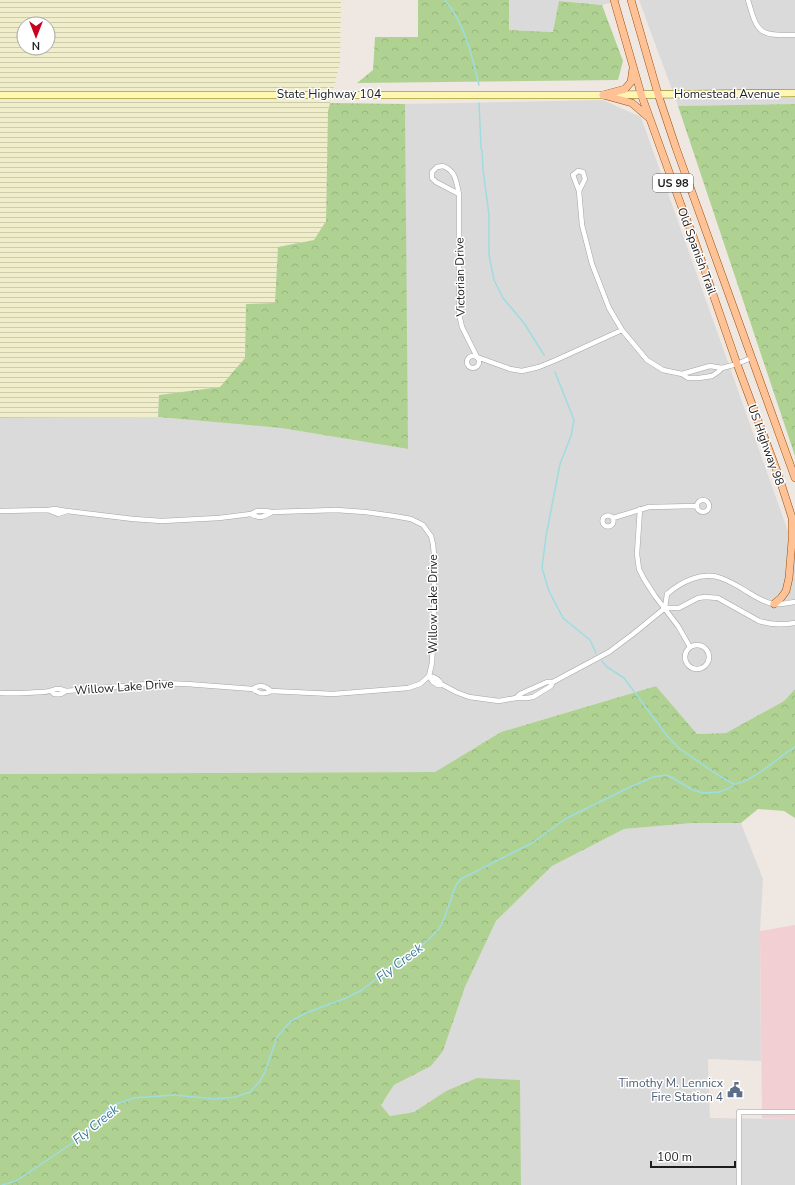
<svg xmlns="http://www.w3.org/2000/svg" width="795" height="1185" font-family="'Nunito Sans',sans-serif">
<defs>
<pattern id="farmland-rules" width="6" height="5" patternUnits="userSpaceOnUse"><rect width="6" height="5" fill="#f0edcb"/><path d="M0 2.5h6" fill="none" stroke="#cdcbae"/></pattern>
<pattern id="forest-crowns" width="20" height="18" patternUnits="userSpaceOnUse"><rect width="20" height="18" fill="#afd293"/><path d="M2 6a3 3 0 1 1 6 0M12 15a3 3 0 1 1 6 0" fill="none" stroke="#96b47e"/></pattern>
</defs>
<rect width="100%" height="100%" fill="#efe8e2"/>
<path fill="#dbdada" d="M509 0H622L602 5 559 1 554 32 509 30Z
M639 0H795V104L678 106Z
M603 100 641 117 795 551V689L784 701 726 733 697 734 656 686 501 732 435 772 0 774V418L158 417 281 428 407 449 405 104Z
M693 823H741L763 879 760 931 761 1061 708 1059 710 1118 795 1119V1185H521L519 1080 446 1091 414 1112 390 1116 381 1105 394 1085 431 1066 443 1051 465 987 496 921 552 866 624 829Z"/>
<path fill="#f2cfd3" d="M795 925V1119L762 1118 760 931Z"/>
<path fill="url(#farmland-rules)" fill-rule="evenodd" d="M0 0H341L340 63 328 111 326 221 314 240 278 247 275 303 246 304 245 358 220 387 159 395 158 417 0 418ZM24 24H48V48H24Z"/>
<path fill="url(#forest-crowns)" d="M418 0H509V30L553 32 559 1 602 5 623 61 618 80 357 83 373 70 375 37H418Z
M330 103 405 104 408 449 281 428 158 417 159 395 220 387 245 358 246 304 275 303 278 247 314 240 326 221 328 111Z
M795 104V456L678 106Z
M656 686 697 734 726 733 784 701 795 689V818L784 811 758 809 741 823H693L624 829 552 866 496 921 465 987 443 1051 431 1066 394 1085 381 1105 390 1116 414 1112 446 1091 477 1078 520 1080 521 1185H0V774L435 772 501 732Z"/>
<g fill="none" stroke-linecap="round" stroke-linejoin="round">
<path stroke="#9edce0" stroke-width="1.5" d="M445 0C465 24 472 56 479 85
M479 103 481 148 482 151 483 170 489 215V255L494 280 503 298 524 323 544 355
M555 372 574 420 571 436 560 464 546 536 542 568 549 591 563 618 590 640 596 653
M602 661 607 667 624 678 668 737 680 749 721 777 734 784
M2 1185 16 1181 80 1138 110 1107 116 1104 134 1098 173 1095 216 1099 235 1097 250 1092 260 1081 265 1072 277 1037 291 1021 306 1013 346 998 362 990 388 969 407 957 427 941 439 929 444 919 456 885 461 879 532 843 565 819 626 789 653 777 666 775 671 777 693 790 703 793 719 792 732 787 734 784C753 782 778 757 795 747"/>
<defs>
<path id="street" d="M748 0C758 35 759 35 795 35
M443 166C456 171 456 181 459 194L436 182 432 178V172L437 167Z
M578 171 583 172 585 179 579 191 573 175Z
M579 191 582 225 592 264 609 308 622 330 647 360 663 370 682 374 688 378H699L712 376 718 372 722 368
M459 194V314L462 327 477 357 510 369 522 371 539 367 556 360 622 330
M467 362a6 6 0 1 1 12 0a6 6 0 1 1-12 0Z
M682 374 710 366 722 368 737 364 751 358
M697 506a6 6 0 1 1 12 0a6 6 0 1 1-12 0Z
M640 509 637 554 639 569 644 579 655 596 678 626 690 647
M48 510 55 509 66 511
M0 511 48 510 58 514 67 511 133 519 162 521 219 518 251 514 257 511H265L272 512 336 510 365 512 394 516 411 519 423 525 431 536 433 544 434 555V622L432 663 429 676 420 684 408 688 333 694 271 691C265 686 260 684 253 689L187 684 158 683 66 691C55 686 53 692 42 692 28 693 14 694 0 693
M251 514C259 519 264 517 272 512
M602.5 521a5.5 5.5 0 1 1 11 0a5.5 5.5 0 1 1-11 0Z
M613 518 649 507 697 506
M665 608 667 594C681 582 702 571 721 578 729 581 738 586 746 591 754 596 763 602 773 604 781 605 788 603 795 602
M685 657a12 12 0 1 1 24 0a12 12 0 1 1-24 0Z
M429 676 433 682 438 685 441 684 456 692 469 697 499 701 516 698H527L533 697 551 686 553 682 609 652 633 634 665 608H679L698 598 705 597 718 598 759 621C771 625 783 625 795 623
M429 676C435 677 439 679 441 684
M253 689C259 694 264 695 271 691
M51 691 54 694C60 695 62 694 66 691
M516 698 520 694 547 682H553
M739 1185V1112H795"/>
<path id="secondary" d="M0 95H603L795 93"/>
<path id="primary" d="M614 0 641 94 650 119 681 205 693 236 737 364 778 474 795 527
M631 0 658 94 676 148 795 478
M603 95 632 103 648 117
M603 95 625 89 631 82 633 68
M774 604 781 598 786 591 789 578 792 541V522"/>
</defs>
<use href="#street" stroke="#a4a4a4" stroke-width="5.5"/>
<use href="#secondary" stroke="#787200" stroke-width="8"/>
<use href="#primary" stroke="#964d00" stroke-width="8"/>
<use href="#street" stroke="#fff" stroke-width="4.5"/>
<use href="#secondary" stroke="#fef6b1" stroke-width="7"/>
<use href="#primary" stroke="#ffc297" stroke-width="7"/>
</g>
<defs>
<symbol id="civic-bare" viewBox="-9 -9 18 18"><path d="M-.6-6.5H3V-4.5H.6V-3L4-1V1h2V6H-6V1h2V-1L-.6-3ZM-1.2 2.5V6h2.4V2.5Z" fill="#5c6f8a" stroke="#fff" stroke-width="2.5" paint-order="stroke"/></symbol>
</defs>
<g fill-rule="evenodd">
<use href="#civic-bare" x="724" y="1079" width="22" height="22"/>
</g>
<g text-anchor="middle" stroke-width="3" stroke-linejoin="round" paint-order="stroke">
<rect fill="#fff" stroke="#616161" stroke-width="1" x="653" y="174" width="40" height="18" rx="3"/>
<g font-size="11" font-weight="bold" fill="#1d1d1d">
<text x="673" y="187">US 98</text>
</g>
<g font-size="12" fill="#1d1d1d" stroke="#fff">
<text x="329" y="98">State Highway 104</text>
<text x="727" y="98">Homestead Avenue</text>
<text transform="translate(697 251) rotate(70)" y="4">Old Spanish Trail</text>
<text transform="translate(460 277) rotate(-91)" y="4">Victorian Drive</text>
<text transform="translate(766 445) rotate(70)" y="4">US Highway 98</text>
<text transform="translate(433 604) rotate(-90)" y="4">Willow Lake Drive</text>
<text transform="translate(124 687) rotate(-4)" y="4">Willow Lake Drive</text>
</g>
<g font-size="12" fill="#4e5e75" stroke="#fff" text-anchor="end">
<text x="723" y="1087">Timothy M. Lennicx<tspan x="723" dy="14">Fire Station 4</tspan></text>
</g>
<g font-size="13" font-style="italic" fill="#3b7a9b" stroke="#fff">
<text transform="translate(399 962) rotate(-37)" y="5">Fly Creek</text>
<text transform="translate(95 1124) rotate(-39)" y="5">Fly Creek</text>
</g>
</g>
<g transform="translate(36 36) rotate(180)"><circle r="19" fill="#ffffff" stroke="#a5a5a5"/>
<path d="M0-3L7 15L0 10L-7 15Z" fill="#ca001f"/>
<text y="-6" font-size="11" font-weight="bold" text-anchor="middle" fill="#1d1d1d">N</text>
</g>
<path d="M651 1161v6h84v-6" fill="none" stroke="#1d1d1d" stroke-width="2"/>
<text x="657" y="1161" font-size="12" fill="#1d1d1d" stroke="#ffffff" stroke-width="3" paint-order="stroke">100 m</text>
</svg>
